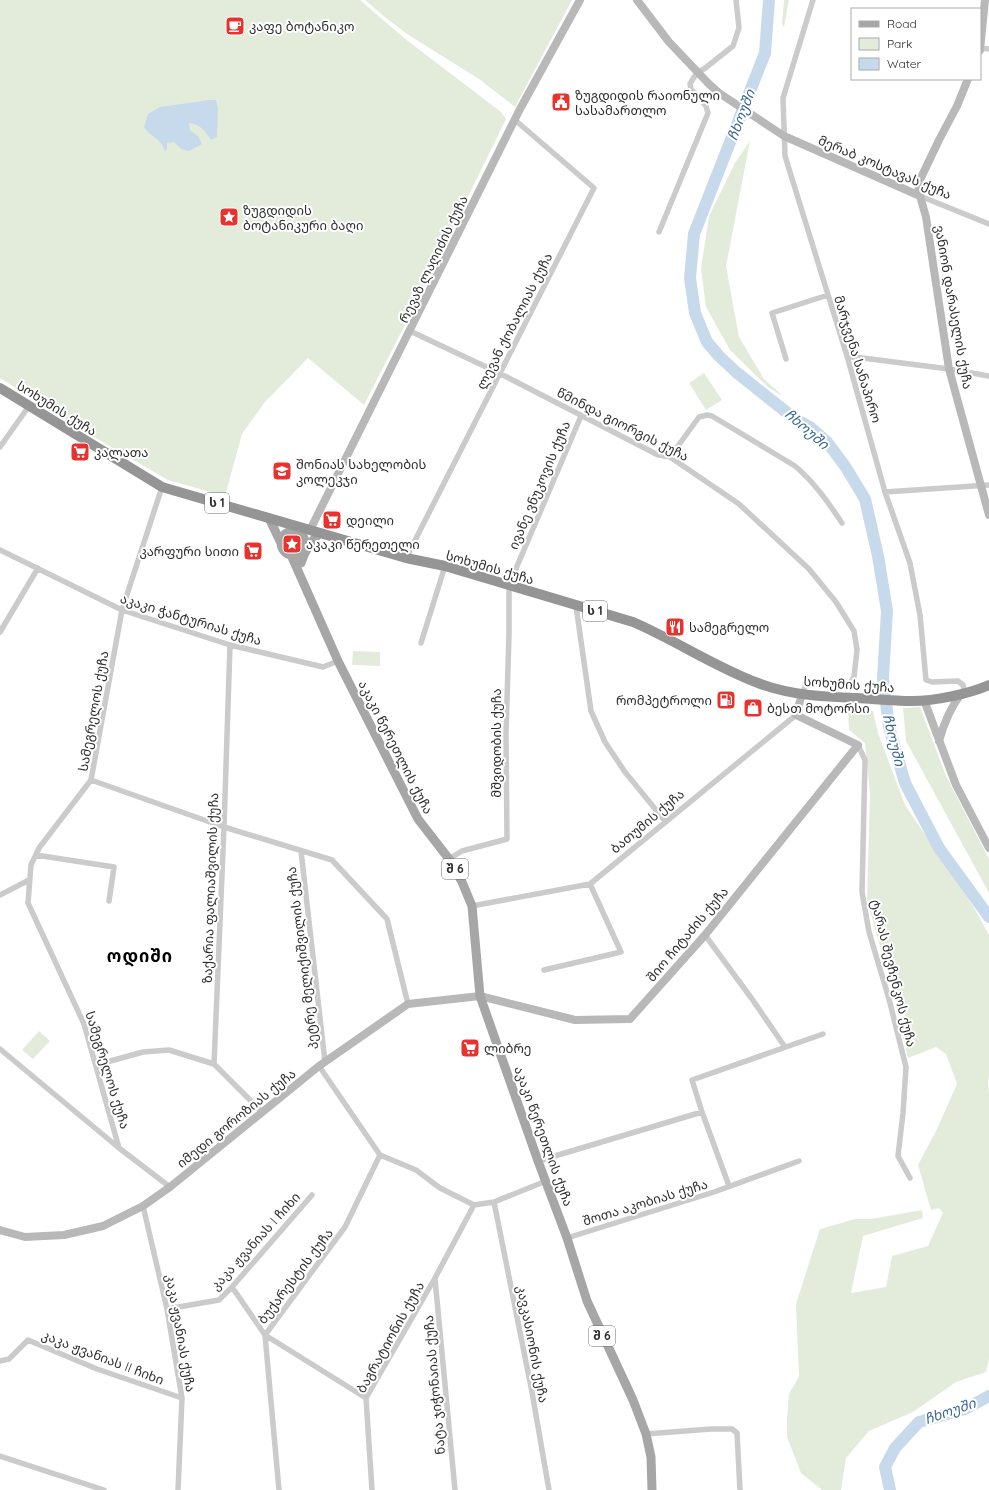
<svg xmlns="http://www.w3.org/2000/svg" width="989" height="1490" font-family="Quicksand,'Noto Sans Georgian',sans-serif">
<rect width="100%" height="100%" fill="#fff"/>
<path fill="#e3ecdb" d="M0 0H360L404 38 501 112 506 119 410 315 364 405 308 358 265 402 242 434 225 496 168 480 82 430 0 378Z
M365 0H572L515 107 479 79 407 34 386 18Z
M784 0H789L784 27 782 24Z
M750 141 726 266 739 337 764 379 783 396 769 388 730 350 706 307 701 269 709 216 735 163Z
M704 373 722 400 706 410 689 383Z
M286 544a6 6 0 1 1 12 0a6 6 0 1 1-12 0Z
M353 651 380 652V666L352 665Z
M920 707 946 776 989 859V893L906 741 903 708Z
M848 711H873L878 733 905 805 973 906 989 935V1075L988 1081 989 1093V1359L986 1372 956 1382 913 1412 869 1431 846 1458 841 1490H822L801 1473 787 1437V1419L789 1394 799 1376 796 1304 820 1229 855 1219H871L922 1210 923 1218 863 1236 851 1293 886 1287 892 1256 928 1246 943 1213 939 1208 931 1210 918 1165 937 1129 957 1084 946 1054 936 1047 908 1058 900 1025 906 1019 900 997 885 964 867 900 870 793 865 743 849 730Z
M39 1031 50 1041 33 1059 22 1050Z"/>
<path fill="#c7daec" d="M209 100H216L218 108 217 137 211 140C205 131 200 124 189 123L190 130 198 136 202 144 189 151 181 149 174 142 167 143V149L165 151C161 138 151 138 144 127L148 114 160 107Z"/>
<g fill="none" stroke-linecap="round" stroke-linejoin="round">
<path stroke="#c7daec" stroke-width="12" d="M769 0 765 53 694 234 690 278 695 313 707 342 719 356 736 372 795 419 810 427 827 442 845 466 865 499 878 556 887 611 883 678 889 727 905 783 939 848 989 917
M890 1490 885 1467 895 1448 919 1422 965 1409 989 1396"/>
<path stroke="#cbcbcb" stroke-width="5.5" d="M813 0 783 98 785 156 847 356 885 492 910 563 920 615 926 680 932 682 958 681 963 685 965 693
M981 48 989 49
M920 196 989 224
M659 232 708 113 706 106 691 89 690 84 697 72 704 69 733 46 739 28 736 0
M410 331 499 373 658 455 670 457 739 504 809 569 836 602 854 631 857 650 854 677 850 683 823 685 807 682 802 694
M847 356 949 369 989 376
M786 359 772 313 828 295
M0 447 29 406
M670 457 699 417 707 415 712 416 795 466C814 482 828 502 842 523
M885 492 989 485
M0 550 122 610 230 645 323 667 338 661
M406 558 594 188 515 120
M576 606 591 711 605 742 625 772 665 821
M0 632 38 568
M421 643 445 566
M230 645 224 827 214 1064 262 1112
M858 745 865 760 862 892 869 932 889 999 906 1067 903 1113 898 1156 910 1178
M91 780 224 827 332 860 387 919 408 1004
M301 851 325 1062
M36 855 114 867 109 901
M449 859 462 851 507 839 506 734 509 634V585L581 416
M0 895 29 880
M472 906 590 884 796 715
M705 935 752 999 785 1047
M544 970 621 952 590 884
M0 1049 119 1148 170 1187
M96 1065 143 1052 169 1050 214 1064
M319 1066 380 1155 416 1170 440 1188 474 1205 494 1202 546 1181
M119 1148 84 1024 28 903 31 865 39 848 91 780 122 610 162 487
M538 1161 702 1112
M729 1186 702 1112 692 1080 823 1034
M494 1202 532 1392 549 1490
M143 1206 167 1309 182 1398 178 1490
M567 1238 714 1192 799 1161
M435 1279 455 1490
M232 1287 265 1335 366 1398
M167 1309 219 1300 232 1287 312 1195
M0 1361 9 1359 28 1340 97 1369 182 1398
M646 1434 711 1429H732L737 1433 740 1490
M0 1456 104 1490
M279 1490 265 1335 345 1227 380 1155
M372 1490 366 1398 435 1278 474 1205"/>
<path stroke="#b8b8b8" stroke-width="8" d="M637 0 669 42 709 84 719 93 784 136 920 196
M980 50 985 0
M968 79 957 106 939 140 918 184 920 196 926 217 949 369 989 515
M310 530 520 109 580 0
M924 700 956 785 989 848
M939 741C944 723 950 708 961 694
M0 1230 25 1237 64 1235 103 1226 143 1206 170 1187 319 1066 408 1004 480 996 575 1020 630 1019 705 935 858 745 796 715 802 694"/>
<path stroke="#a6a6a6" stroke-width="9" d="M269 518 281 543
M281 543a12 12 0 1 1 24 0a12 12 0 1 1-24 0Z
M291 555 338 661 418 819 449 859 462 882 472 906 480 996 538 1161 567 1238 587 1301 633 1400 646 1434 651 1457 652 1490
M301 563C305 551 310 541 320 533"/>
<path stroke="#959595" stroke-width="10" d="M0 388 162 487 406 558 445 566 633 622C675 640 715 667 758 683 790 695 823 697 857 698 875 699 894 701 912 701 935 701 968 694 989 685"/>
</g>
<defs>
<symbol id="cafe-square" viewBox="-11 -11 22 22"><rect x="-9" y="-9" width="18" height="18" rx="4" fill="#e8322e" stroke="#fff"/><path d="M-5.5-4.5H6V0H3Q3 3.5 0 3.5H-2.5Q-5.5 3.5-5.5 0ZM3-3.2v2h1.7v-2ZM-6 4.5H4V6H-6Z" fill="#fff"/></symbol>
<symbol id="civic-square" viewBox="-11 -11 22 22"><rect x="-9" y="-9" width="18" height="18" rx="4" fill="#e8322e" stroke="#fff"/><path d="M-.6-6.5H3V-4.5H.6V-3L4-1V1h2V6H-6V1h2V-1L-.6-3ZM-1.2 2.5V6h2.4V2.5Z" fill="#fff"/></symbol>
<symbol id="sight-square" viewBox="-11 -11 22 22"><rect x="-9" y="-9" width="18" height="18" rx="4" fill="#e8322e" stroke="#fff"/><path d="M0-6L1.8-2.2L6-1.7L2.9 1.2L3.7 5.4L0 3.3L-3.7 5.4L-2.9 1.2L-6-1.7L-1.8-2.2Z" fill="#fff"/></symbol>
<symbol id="supermarket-square" viewBox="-11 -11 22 22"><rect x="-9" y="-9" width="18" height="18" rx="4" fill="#e8322e" stroke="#fff"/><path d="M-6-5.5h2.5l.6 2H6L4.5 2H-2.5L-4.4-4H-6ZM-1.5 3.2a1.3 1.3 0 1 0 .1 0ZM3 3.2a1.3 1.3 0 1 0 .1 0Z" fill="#fff"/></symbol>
<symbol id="university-square" viewBox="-11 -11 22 22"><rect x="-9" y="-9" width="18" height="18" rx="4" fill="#e8322e" stroke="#fff"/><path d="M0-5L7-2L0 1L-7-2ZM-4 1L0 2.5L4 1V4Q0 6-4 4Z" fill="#fff"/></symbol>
<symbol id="restaurant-square" viewBox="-11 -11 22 22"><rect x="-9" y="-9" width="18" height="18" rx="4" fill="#e8322e" stroke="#fff"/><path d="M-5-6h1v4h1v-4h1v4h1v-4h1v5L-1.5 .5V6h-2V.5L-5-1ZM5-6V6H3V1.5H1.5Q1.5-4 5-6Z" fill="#fff"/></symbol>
<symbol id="fuel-square" viewBox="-11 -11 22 22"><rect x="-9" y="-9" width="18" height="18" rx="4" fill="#e8322e" stroke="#fff"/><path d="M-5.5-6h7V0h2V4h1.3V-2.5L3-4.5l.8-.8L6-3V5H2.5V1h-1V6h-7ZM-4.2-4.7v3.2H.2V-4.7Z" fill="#fff"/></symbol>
<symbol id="shop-square" viewBox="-11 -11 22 22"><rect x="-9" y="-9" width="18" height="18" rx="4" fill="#e8322e" stroke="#fff"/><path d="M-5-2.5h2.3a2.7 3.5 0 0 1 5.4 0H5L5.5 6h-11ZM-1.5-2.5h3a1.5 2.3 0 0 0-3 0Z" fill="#fff"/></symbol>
</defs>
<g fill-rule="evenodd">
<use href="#cafe-square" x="224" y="15" width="22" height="22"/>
<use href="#civic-square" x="550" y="91" width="22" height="22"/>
<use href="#sight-square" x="218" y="206" width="22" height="22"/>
<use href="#supermarket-square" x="69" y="441" width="22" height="22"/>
<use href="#university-square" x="271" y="460" width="22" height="22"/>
<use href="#supermarket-square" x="321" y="509" width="22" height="22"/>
<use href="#sight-square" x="281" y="533" width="22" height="22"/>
<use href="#supermarket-square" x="242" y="540" width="22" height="22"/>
<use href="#restaurant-square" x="664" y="616" width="22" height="22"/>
<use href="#fuel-square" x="715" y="689" width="22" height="22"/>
<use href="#shop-square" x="742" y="697" width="22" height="22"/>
<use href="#supermarket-square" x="459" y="1037" width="22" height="22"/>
</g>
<g text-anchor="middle" stroke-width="4" stroke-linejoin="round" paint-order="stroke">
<g fill="#fff" stroke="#6d6d6d" stroke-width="1">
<rect x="205" y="493" width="24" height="20" rx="3"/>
<rect x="583" y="601" width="24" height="20" rx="3"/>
<rect x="442" y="859" width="26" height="20" rx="3"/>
<rect x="589" y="1326" width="26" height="20" rx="3"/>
</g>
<g font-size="12" font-weight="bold" fill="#2e2e2e">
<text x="217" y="507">ს 1</text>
<text x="595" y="615">ს 1</text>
<text x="455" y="873">შ 6</text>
<text x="602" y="1340">შ 6</text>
</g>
<g font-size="13" fill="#2e2e2e" stroke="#fff" text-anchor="start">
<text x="249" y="31">კაფე ბოტანიკო</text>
<text x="575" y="100">ზუგდიდის რაიონული<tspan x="575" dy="15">სასამართლო</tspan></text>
<text x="243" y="215">ზუგდიდის<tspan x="243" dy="15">ბოტანიკური ბაღი</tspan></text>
<text x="94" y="457">კალათა</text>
<text x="296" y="469">შონიას სახელობის<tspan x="296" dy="15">კოლეკჯი</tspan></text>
<text x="346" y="525">დეილი</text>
<text x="306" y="549">აკაკი წერეთელი</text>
<text x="239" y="556" text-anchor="end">კარფური სითი</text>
<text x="689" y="632">სამეგრელო</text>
<text x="712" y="705" text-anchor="end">რომპეტროლი</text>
<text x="767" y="713">ბესთ მოტორსი</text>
<text x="484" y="1053">ლიბრე</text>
</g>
<g font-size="13" fill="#2e2e2e" stroke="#fff">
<text transform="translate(885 167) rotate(23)" y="5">მერაბ კოსტავას ქუჩა</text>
<text transform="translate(433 259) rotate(-64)" y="5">რევაზ ლაღიძის ქუჩა</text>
<text transform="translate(954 307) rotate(80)" y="5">ვანიონ დარასელის ქუჩა</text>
<text transform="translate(514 321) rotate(-63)" y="5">ლევან ქობალიას ქუჩა</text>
<text transform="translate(858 359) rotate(73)" y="5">მარჯვენა სანაპირო</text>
<text transform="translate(57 408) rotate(32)" y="5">სოხუმის ქუჩა</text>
<text transform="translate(623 424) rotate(27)" y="5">წმინდა გიორგის ქუჩა</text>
<text transform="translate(539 485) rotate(-67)" y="5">ივანე ვნუკოვის ქუჩა</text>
<text transform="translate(490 567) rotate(16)" y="5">სოხუმის ქუჩა</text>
<text transform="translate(191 619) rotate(17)" y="5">აკაკი ჭანტურიას ქუჩა</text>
<text transform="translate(849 684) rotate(4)" y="5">სოხუმის ქუჩა</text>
<text transform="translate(93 711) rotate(-80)" y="5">სამეგრელოს ქუჩა</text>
<text transform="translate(496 743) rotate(-90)" y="5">მშვიდობის ქუჩა</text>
<text transform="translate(396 747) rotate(63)" y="5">აკაკი წერეთლის ქუჩა</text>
<text transform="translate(647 821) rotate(-40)" y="5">ბათუმის ქუჩა</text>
<text transform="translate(210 888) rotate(-88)" y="5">ზაქარია ფალიაშვილის ქუჩა</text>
<text transform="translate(687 934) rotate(-50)" y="5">შიო ჩიტაძის ქუჩა</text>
<text transform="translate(302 958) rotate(-97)" y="5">პეტრე მელიქიშვილის ქუჩა</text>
<text transform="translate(894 973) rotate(76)" y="5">ტარას შევჩენკოს ქუჩა</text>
<text transform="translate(108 1070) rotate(73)" y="5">სამეგრელოს ქუჩა</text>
<text transform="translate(236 1118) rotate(-39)" y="5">იმედი გოროზიას ქუჩა</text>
<text transform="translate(544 1136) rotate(70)" y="5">აკაკი წერეთლის ქუჩა</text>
<text transform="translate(645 1202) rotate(-17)" y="5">შოთა აკობიას ქუჩა</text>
<text transform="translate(255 1241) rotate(-48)" y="5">კაკა ჟვანიას I ჩიხი</text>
<text transform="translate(295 1276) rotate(-53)" y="5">ბუქარესტის ქუჩა</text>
<text transform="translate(181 1333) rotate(80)" y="5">კაკა ჟვანიას ქუჩა</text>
<text transform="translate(390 1337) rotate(-61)" y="5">ბაგრატიონის ქუჩა</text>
<text transform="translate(533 1344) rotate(79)" y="5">კავკასიონის ქუჩა</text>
<text transform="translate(103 1357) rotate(21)" y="5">კაკა ჟვანიას II ჩიხი</text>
<text transform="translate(434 1385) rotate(-95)" y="5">ნატა ჯიჭონაიას ქუჩა</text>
</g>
<g font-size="14" font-style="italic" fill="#3b6891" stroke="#fff">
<text transform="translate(741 115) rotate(-69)" y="5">ჩხოუში</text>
<text transform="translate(807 429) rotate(41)" y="5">ჩხოუში</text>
<text transform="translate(894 740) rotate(76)" y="5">ჩხოუში</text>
<text transform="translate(950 1411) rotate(-19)" y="5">ჩხოუში</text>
</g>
<g font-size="17" font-weight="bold" letter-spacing="1" fill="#000" stroke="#fff">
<text x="140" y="962">ოდიში</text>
</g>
</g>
<rect x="851" y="8" width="130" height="72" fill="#ffffff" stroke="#ababab"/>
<rect x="859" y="21" width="20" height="6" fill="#a6a6a6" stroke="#ababab"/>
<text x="887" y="28" font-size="12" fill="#2e2e2e">Road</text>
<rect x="859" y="38" width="20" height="12" fill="#e3ecdb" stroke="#ababab"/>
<text x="887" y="48" font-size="12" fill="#2e2e2e">Park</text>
<rect x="859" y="58" width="20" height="12" fill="#c7daec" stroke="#ababab"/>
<text x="887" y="68" font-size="12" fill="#2e2e2e">Water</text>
</svg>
